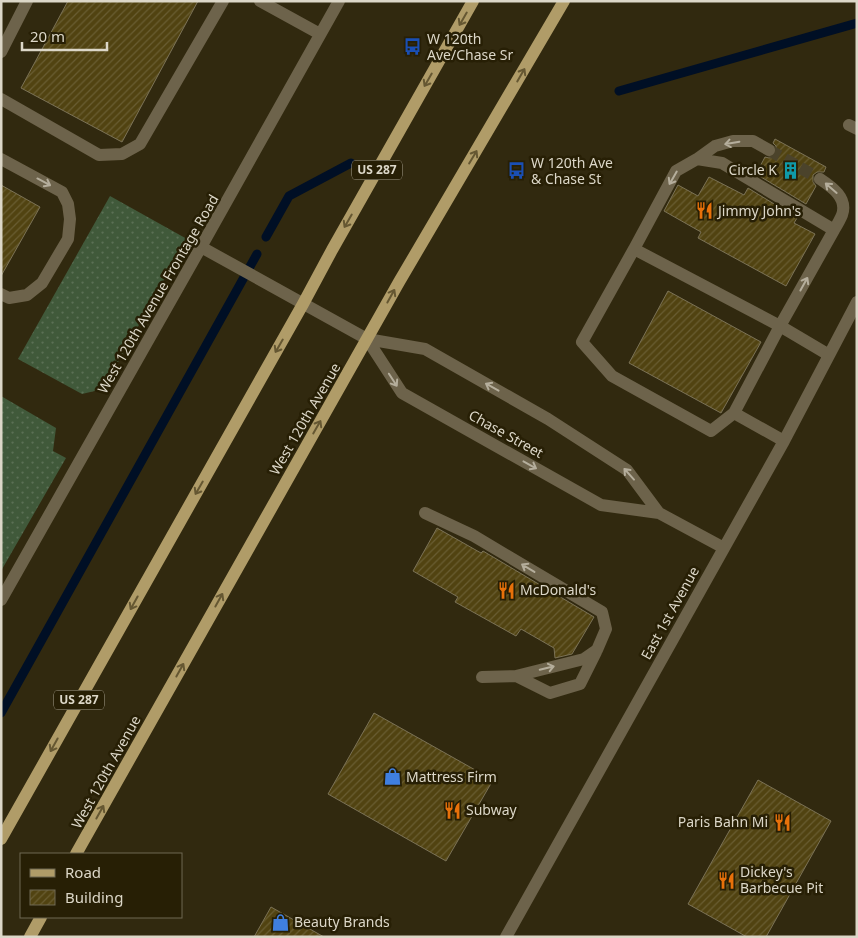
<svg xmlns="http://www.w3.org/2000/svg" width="858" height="938" font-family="'Noto Sans',sans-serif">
<defs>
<pattern id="grass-dots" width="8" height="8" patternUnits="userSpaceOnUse" patternTransform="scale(1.25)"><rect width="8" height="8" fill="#40593a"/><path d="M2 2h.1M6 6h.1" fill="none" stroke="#5b7055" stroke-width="1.8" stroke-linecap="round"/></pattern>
<pattern id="building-hatch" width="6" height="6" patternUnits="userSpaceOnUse" patternTransform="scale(1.25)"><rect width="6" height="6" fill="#514311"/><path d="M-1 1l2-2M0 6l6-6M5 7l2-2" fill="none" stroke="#695d32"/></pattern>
</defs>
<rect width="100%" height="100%" fill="#31290f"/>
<path fill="url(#grass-dots)" d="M110 196 187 239 103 389 82 394 18 359Z
M1 396 56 428 53 451 66 458 1 571Z"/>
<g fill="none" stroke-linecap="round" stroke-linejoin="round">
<path stroke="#000f25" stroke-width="9" d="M619 91 857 23
M266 237 289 196 351 163
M1 713 257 254"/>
</g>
<path fill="url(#building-hatch)" stroke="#7b7256" d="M68 1H198L122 142 21 88Z
M775 139 826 167 824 172H817L813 175V182L816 186 806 204 756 174 765 157 769 158 773 157 776 154V146L773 143Z
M709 177 744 195 748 188 797 218 794 223 815 234 786 286 698 238 701 232 664 211 678 185 698 196Z
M1 185 40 207 1 276Z
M668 291 761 342 721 413 629 363Z
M437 528 481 553 483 551 594 617 572 654 555 658 554 648 521 629 516 636 455 602 458 597 413 571Z
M374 713 493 780 446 861 328 794Z
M758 780 831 821 766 937H747L688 904Z
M271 907 324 937H254Z"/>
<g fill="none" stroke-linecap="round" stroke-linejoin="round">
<path stroke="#4b432b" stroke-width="12" stroke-dasharray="12 6" stroke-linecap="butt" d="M769 150 820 179"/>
<path stroke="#6d634b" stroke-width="12" d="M260 1 320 34
M1 52 27 1
M1 99 99 155 122 154 140 144 223 1
M849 125 857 129
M1 159 62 192 68 204 70 219 68 239 42 283 27 295 9 298 1 294
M697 159 715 146 733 141H753L769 150
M820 179C832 187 848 198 842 215 840 220 837 225 834 230
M201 247 367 339 425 349 548 419 627 470 659 513
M634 249 676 171 697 159 722 163 834 230 780 326 734 413 711 431 612 376 582 342 634 249 780 326 829 355
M367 339 402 393 601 505 659 513 724 548
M734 413 784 441
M425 513 474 536 602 612 606 629 597 650 584 659 516 676 482 677
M1 600 201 247 339 1
M516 676 550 693 580 684 596 652
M506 937 784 441 857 302"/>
<path stroke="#b09c68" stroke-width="12" d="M1 839 303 304 332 250 473 1
M76 854 399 282 564 1
M30 937 41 917"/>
</g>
<defs><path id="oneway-shaft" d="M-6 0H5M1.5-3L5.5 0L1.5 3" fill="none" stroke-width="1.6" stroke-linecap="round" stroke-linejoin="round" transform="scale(1.25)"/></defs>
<g stroke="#655732">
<use href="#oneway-shaft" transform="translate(463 19) rotate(120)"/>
<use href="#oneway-shaft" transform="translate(521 75) rotate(-60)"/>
<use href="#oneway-shaft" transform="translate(428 80) rotate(120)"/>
<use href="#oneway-shaft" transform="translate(473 157) rotate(-59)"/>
<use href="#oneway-shaft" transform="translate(348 221) rotate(120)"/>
<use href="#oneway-shaft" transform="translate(391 296) rotate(-61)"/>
<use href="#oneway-shaft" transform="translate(279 346) rotate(120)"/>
<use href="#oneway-shaft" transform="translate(317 427) rotate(-60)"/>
<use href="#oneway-shaft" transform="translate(199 488) rotate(120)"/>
<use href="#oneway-shaft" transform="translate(219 600) rotate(-61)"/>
<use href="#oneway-shaft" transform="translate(134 603) rotate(119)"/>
<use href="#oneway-shaft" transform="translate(180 670) rotate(-61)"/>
<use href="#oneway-shaft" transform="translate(54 745) rotate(119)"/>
<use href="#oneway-shaft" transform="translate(100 812) rotate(-61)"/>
</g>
<g stroke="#b5ae9c">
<use href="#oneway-shaft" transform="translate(732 143) rotate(170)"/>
<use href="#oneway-shaft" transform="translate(673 178) rotate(120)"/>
<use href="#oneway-shaft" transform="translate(44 182) rotate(28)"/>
<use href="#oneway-shaft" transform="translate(831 188) rotate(-139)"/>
<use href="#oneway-shaft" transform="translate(804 284) rotate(-61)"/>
<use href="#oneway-shaft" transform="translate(393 380) rotate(57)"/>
<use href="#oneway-shaft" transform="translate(492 387) rotate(-151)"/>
<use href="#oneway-shaft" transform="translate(530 465) rotate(29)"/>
<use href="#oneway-shaft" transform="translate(629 474) rotate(-132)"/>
<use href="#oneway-shaft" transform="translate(528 568) rotate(-149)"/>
<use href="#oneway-shaft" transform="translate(547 668) rotate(-14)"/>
</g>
<defs>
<symbol id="bus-bare" viewBox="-9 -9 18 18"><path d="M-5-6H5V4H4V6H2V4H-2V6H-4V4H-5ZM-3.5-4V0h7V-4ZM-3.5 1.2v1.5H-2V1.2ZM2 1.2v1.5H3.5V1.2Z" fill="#1a4fb4" stroke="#271f05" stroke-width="2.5" paint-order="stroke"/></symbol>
<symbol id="building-bare" viewBox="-9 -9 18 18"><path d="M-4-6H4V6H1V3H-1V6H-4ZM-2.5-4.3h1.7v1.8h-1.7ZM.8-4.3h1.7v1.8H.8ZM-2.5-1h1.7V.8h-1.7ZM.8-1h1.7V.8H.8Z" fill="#0f9aa8" stroke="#271f05" stroke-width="2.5" paint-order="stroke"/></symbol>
<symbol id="restaurant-bare" viewBox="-9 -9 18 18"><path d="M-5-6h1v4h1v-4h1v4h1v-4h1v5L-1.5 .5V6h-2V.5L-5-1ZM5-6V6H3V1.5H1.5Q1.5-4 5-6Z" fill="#e8710a" stroke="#271f05" stroke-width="2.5" paint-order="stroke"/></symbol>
<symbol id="shop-bare" viewBox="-9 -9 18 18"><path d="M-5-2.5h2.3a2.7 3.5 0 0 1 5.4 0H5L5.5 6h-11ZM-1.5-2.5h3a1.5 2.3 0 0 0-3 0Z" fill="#3f7fe0" stroke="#271f05" stroke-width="2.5" paint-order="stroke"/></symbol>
</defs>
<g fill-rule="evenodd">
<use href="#bus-bare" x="400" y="34" width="25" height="25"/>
<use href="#building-bare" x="778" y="158" width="25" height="25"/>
<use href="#bus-bare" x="504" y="158" width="25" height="25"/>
<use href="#restaurant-bare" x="692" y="198" width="25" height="25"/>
<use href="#restaurant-bare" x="494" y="578" width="25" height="25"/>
<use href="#shop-bare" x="380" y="764" width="25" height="25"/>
<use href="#restaurant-bare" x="440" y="798" width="25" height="25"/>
<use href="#restaurant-bare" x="770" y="810" width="25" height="25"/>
<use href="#restaurant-bare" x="714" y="868" width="25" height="25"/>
<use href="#shop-bare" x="268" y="910" width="25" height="25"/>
</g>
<g text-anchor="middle" stroke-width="5" stroke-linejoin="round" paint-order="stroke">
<g fill="#271f05" stroke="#a6a08e" stroke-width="1">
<rect x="352" y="160.5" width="50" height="19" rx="4"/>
<rect x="54" y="690.5" width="50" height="19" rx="4"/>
</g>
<g font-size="12" font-weight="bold" fill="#dcd7c8">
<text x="377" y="174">US 287</text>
<text x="79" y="704">US 287</text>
</g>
<g font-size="14" fill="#dcd7c8" stroke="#271f05" text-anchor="start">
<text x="427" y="44">W 120th<tspan x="427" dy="16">Ave/Chase Sr</tspan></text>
<text x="531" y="168">W 120th Ave<tspan x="531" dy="16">&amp; Chase St</tspan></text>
<text x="777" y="175" text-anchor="end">Circle K</text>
<text x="718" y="216">Jimmy John's</text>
<text x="520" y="595">McDonald's</text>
<text x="406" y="782">Mattress Firm</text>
<text x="466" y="815">Subway</text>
<text x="768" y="827" text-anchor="end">Paris Bahn Mi</text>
<text x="740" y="877">Dickey's<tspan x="740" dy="16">Barbecue Pit</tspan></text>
<text x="294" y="927">Beauty Brands</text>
</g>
<g font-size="14" fill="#dcd7c8" stroke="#271f05">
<text transform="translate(158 294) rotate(-60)" y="5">West 120th Avenue Frontage Road</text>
<text transform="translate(305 419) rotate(-60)" y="5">West 120th Avenue</text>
<text transform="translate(506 434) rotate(29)" y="5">Chase Street</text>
<text transform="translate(670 613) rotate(-61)" y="5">East 1st Avenue</text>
<text transform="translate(106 772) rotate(-61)" y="5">West 120th Avenue</text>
</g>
</g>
<rect width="858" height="938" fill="none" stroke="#dcd7c8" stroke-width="5"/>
<rect x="20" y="853" width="162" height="65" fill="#271f05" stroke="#6f6953"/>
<rect x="30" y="869" width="25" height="8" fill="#b09c68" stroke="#6f6953"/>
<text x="65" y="878" font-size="15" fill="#dcd7c8">Road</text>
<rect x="30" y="890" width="25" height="15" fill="url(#building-hatch)" stroke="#6f6953"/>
<text x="65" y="903" font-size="15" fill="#dcd7c8">Building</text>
<path d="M22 42v8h85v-8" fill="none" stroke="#dcd7c8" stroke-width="2.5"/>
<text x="30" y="42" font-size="15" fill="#dcd7c8" stroke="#271f05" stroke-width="4" paint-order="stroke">20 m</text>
</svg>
